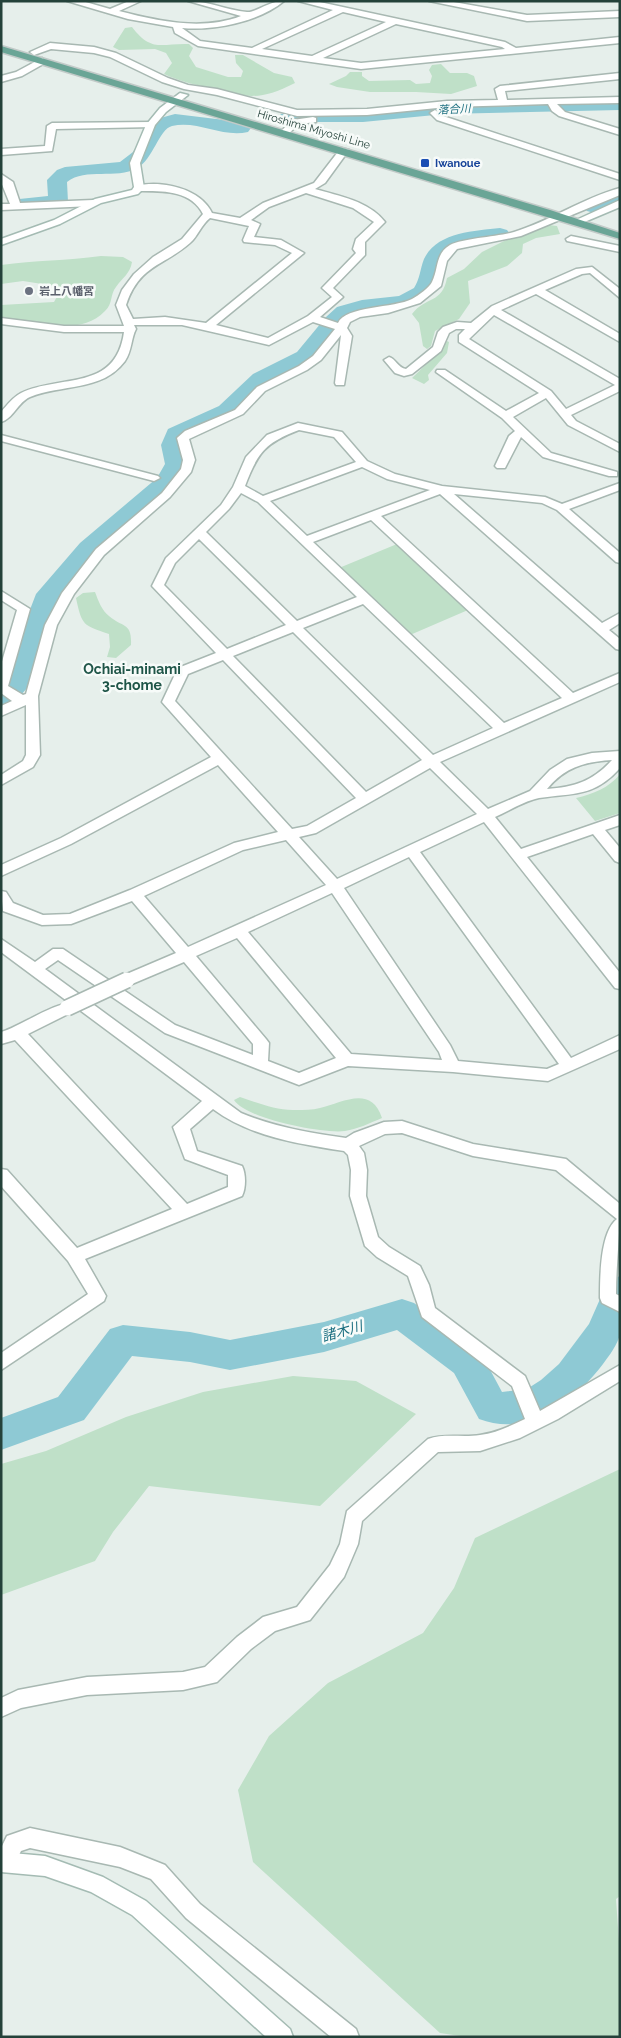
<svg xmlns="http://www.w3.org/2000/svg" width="621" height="2038" font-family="Raleway,'Noto Sans JP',sans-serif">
<rect width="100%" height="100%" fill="#e6efeb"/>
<path fill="#bfe0c8" d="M132 27C152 53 161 43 189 44L193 48 189 56 196 67 228 77H241L243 71 236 63 235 55H243L274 73 292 77 295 83C258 102 246 97 209 88 193 84 179 81 164 74L172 63 166 53 155 49 119 50 113 47 125 28Z
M441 64 450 73H467L474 76 477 86 451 94 416 92H370L337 87 329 84 346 76 350 72H362V76L369 81 410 80 416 84 430 83 432 76 429 70 432 65Z
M549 225 557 226 560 234 536 238 523 244 522 253 507 266 468 281 470 303 459 319 435 331 431 346 427 349 423 346 419 323 412 314C426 296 442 304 447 278L464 269 482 252 504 241Z
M101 256 123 257 132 262C130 274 122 278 116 287 110 294 113 304 105 311 78 339 33 319 1 318V305L54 302 59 293 55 286 23 281 1 284V265C35 260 67 261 101 256Z
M447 341 449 342 447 353 428 375 429 380 424 384 412 378 442 349Z
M397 544 468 610 410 635 339 568Z
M95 592C98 600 102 611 109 616 123 628 132 622 131 645L116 658 107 657 110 647 109 634C83 625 82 626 76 598L83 593Z
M620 774V813L595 821 576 798C593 794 609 788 620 774Z
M240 1097C258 1103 277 1111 296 1110 304 1110 312 1110 320 1108 342 1103 371 1084 382 1118 370 1123 358 1129 345 1131 323 1134 246 1119 234 1100Z
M293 1376 356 1381 416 1414 320 1506 149 1486 113 1532 95 1561 1 1595V1464L46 1451 126 1417 203 1392Z
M620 1469V1896L616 1899 620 1956V2037H467L440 2033 253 1862 238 1790 269 1736 328 1683 423 1633 454 1588 475 1538Z"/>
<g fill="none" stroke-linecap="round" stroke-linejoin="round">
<path fill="#8ec9d4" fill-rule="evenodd" d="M620 98V110L445 114 363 122H281L278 118 281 114 310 109 363 110 445 102Z
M175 114 241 122 248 124 251 128 248 132C222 138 198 120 172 126 159 129 153 160 137 168 116 180 86 167 67 182L68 202 65 206 17 210 10 208 7 204 10 200 48 196 47 180 57 170 65 167 120 162 133 152 153 120Z
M620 190V203L594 213 587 211 584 207 587 203Z
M500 228 507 230 510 234 507 238 467 245 446 256 439 282 429 297 414 305 362 313 353 317 341 327 313 362 269 384 236 415 187 438 185 445 189 464 175 487 98 553 57 602 29 686 11 706 1 709V685L36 594 80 543 157 478 165 464 161 445 168 429 219 406 253 374 297 352 326 317 337 307 362 300 399 296 414 288C420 279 420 269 424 259 437 232 474 231 500 228Z
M620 1276C620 1295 621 1316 620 1334 618 1344 609 1356 603 1364 574 1402 529 1438 479 1419L454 1373 397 1330 324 1352 230 1370 190 1362 132 1356 84 1420 1 1450V1418L58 1397 110 1329 123 1325 190 1332 230 1340 324 1322 402 1299 414 1303 480 1351 502 1392 527 1389 541 1380 559 1364 589 1324 608 1281Z"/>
<defs>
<path id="street" d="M67 1H82L110 9 129 1H141L119 11C158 21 202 31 241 16L188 1C209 1 226 10 247 12 255 13 269 1 284 1 259 22 213 31 182 28L200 41 252 48 333 10 298 1H315L505 42 516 48 620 37V43L361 69 198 46 175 33 173 27 128 19ZM343 12 386 22 312 56 262 49ZM396 24 502 47 505 49 361 63 323 58Z
M429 1H448L527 15 620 11V17L527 21Z
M50 43 94 47 116 53 168 78 188 85 217 89 297 110 367 109 447 101 498 100 495 89 500 86 620 73V79L505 91 507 100 620 97V103L557 104 565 112 620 129V135L559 116 552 111 548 104 447 107 367 115 297 116 217 95 184 89 162 82 110 57 94 53 51 49 34 55 30 52Z
M42 58 46 61 45 63 22 76 1 82V76L16 72Z
M435 110 443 116 620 174V180L437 120 430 113Z
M313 117 316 118V122L299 124 287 135 279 133 293 120Z
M151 122 154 123V127L56 129 52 151 1 155V149L45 146 47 126 52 123Z
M341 148 349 150 325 183 315 189C339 196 369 201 385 222L365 242V255L333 288 343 297 320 317 338 323C345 306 395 308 412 299 418 296 430 287 432 282 439 268 435 254 450 245 464 238 497 237 514 232 550 221 583 198 620 188V195L521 236 457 249 447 261 441 286 420 303 388 313 360 317 350 322 347 328 352 336 344 385H336L335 383 341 335 321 360 307 370 265 391 243 414 189 439 195 460 191 472 170 497 104 555 74 594 57 625 38 696 40 755 33 767 1 785V775L23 761 26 755V705L1 716V706L12 701 1 693V665L17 610 1 600V591L30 609 8 686 23 695 26 694 45 625 62 593 96 549 162 493 181 469 183 460 177 438 185 431 235 410 257 387 299 366 313 356 335 329 313 322 269 345 182 325H134L136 329C131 338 132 351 125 361 102 392 61 384 30 397 18 402 13 419 1 422V412C7 405 13 397 21 393 60 374 116 392 124 332H64L1 324V318L64 326H124L116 305 122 290 134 274 153 257 182 239 203 214C191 190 162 191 139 191L136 190V186C161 180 200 188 212 213L240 218 263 203 314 183ZM306 193 353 208 374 222 356 239 353 249 356 253 322 288 332 297 308 316 268 338 216 325 304 253 281 240 254 237 260 224 251 220 269 207ZM210 218 249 226 243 240 244 242 275 245 292 253 206 323 165 317 133 319 126 305C139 265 164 266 190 243 198 236 201 225 210 218Z
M1 174 13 182 20 203 93 200 98 203 93 206 1 210V204H10L1 182Z
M571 236 620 246V252L567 241 566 239Z
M592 267 620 289V298L590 273 582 274 545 290 620 334V342L536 294 501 310 620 379V391L571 415 576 421 620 444V452L568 425 546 398 513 417 551 453 617 472V476H609L543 457 521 437 505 468H497L495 466 509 436 515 431 502 418 436 372 437 370H445L506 411 539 393 459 342V335L465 329H456L449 333 441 351 412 374 404 376 395 373 384 360 389 357C396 359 398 368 406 369L433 347 438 332 443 327 457 322 471 323 492 306 576 269ZM494 315 615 385 566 409 551 391 469 339Z
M298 423 342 432 367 461 395 474 442 486 545 497 562 504 620 483V490L569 509 620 553V563L616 562 557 510 542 503 454 494 602 623 620 613V623L609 630 620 639V650L616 649 440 494 381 516 573 693 620 673V682L440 762 488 809 530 791 550 770 567 759 592 753 620 751V768C594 797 574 793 539 798 524 801 509 811 495 817L521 849 620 815V825L605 830 620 848V863L615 861 593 834 527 857 620 973V989L615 988 484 822 420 852 571 1058 620 1035V1049L548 1081 453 1072 348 1066 299 1085 165 1033 58 960 45 969 241 1113C275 1127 310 1133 346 1138L354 1133 384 1122 402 1121 473 1144 560 1158 566 1159 620 1204C620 1235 616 1264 616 1294L620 1296V1312L602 1303 600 1298C600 1278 600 1232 617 1219L556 1170 473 1156 402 1133 385 1134 359 1146 364 1153 367 1170 366 1196 378 1237 389 1247 420 1266 429 1285 435 1308 525 1376 540 1411 620 1365V1381L558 1419 520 1438 480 1451 438 1452 362 1521 358 1544 344 1577 310 1620 275 1631 251 1649 217 1682 183 1690 87 1695 21 1708 1 1717V1698L18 1690 87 1677 183 1672 205 1667 237 1637 263 1617 297 1607 330 1565 340 1544 347 1511 428 1439C445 1433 462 1438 480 1435 496 1433 510 1426 525 1419L512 1386 422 1317 408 1276 377 1257 365 1246 350 1196 351 1170 348 1155 344 1151C299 1144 251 1137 213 1109L190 1129 197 1151 242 1166C246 1174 246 1188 242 1196L85 1259 106 1296 104 1301 1 1370V1353L88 1294 68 1261 1 1186V1169L7 1170 77 1248 172 1209 15 1040 1 1044V1032C17 1028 59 1000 71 1004L1 952V939L35 962 53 949H63L175 1025 253 1055V1044L184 962 132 984H122L120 980 122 976 176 953 132 901 71 924 42 925 3 911 1 891 6 892 13 903 43 915 70 914 130 890 234 843 278 832 218 765 71 844 1 876V865L61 838 211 757 162 702 178 668 216 653 152 586 166 558 221 505 233 487 246 457 267 435ZM299 430 334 437 356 462 263 496 245 486C258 452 265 443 299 430ZM362 467 387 479 430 490 307 536 270 501ZM241 493 258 502 357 597 297 621 206 532 229 509ZM371 520 562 698 504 723 313 542ZM199 539 286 625 227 649 164 585 175 563ZM363 604 493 728 433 755 303 628ZM293 632 422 760 366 792 233 656ZM223 660 356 798 307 826 292 829 175 701 188 674ZM612 760C593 781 575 787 547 789 565 767 584 762 612 760ZM430 768 477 814 337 879 299 837 316 833ZM286 840 326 885 188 947 144 896 243 850ZM409 857 559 1064 547 1069 458 1061 450 1045 344 888ZM332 893 439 1052 442 1060 351 1054 248 932ZM237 938 336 1058 299 1073 268 1061 269 1043 266 1039 196 956ZM73 1005 202 1101 173 1127 185 1159 228 1175V1187L187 1204 28 1034 72 1012 74 1008Z
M1 435 158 476 160 478 154 481 1 441Z
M30 1828 120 1847 165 1865 200 1904 356 2029 359 2037H331L186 1918 151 1879 120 1867 30 1848 21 1851 12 1869 5 1872 1 1871V1848L7 1836Z"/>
<path id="secondary" d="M180 93 188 95 166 112 155 125 140 163 144 188 138 194 101 203 60 224 1 245V239L54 220 95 199 132 190 134 187 130 163 146 125 160 108Z
M620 200V207L582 223 574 221Z
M1 1852 45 1856 103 1877 146 1901 290 2029 293 2037H266L132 1915 91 1892 45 1876 1 1872Z"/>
<path id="primary" d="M1 46 550 210 620 233V239L1 52Z"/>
</defs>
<use href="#street" stroke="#a8b8b2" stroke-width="3"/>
<use href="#secondary" stroke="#a4bbb3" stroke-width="3"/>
<use href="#primary" stroke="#c2cac8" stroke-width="3"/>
<use href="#street" fill="#fff" fill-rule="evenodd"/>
<use href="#secondary" fill="#fff" fill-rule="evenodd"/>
<use href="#primary" fill="#6aa596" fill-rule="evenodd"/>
<defs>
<path id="street-bridge" d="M67 1008 127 980"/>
</defs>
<use href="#street-bridge" stroke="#a8b8b2" stroke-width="18" stroke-linecap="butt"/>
<use href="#street-bridge" stroke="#fff" stroke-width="15"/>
</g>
<rect fill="#1a4fb4" stroke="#f7fbf9" stroke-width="2" x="420" y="158" width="10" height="10" rx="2.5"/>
<circle fill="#6b7280" stroke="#f7fbf9" stroke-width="2" cx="29" cy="291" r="5"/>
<g text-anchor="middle" stroke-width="5" stroke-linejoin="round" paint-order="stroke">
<g font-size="11" font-style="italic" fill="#1c6f80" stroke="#f7fbf9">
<text transform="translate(454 109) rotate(-3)" y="4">落合川</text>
</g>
<g font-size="11" fill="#24423a" stroke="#f7fbf9">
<text transform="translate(314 129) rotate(16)" y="4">Hiroshima Miyoshi Line</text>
</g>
<g font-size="11" font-weight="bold" fill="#164399" stroke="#f7fbf9" text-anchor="start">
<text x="435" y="167">Iwanoue</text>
</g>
<g font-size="11" font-weight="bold" fill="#5b616d" stroke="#f7fbf9" text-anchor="start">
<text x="39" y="295">岩上八幡宮</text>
</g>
<g font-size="14" font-weight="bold" fill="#1f5548" stroke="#f7fbf9">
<text x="132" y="674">Ochiai-minami<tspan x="132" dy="16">3-chome</tspan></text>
</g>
<g font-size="14" font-style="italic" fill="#1c6f80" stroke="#f7fbf9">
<text transform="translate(342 1331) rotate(-16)" y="5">諸木川</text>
</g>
</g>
<rect width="621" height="2038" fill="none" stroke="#24423a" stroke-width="5"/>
</svg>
